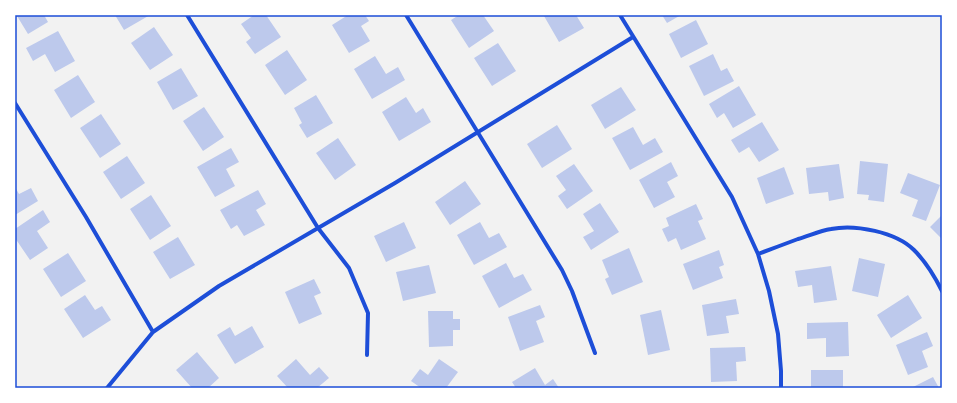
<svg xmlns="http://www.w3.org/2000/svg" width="957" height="403" font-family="'Varela Round',sans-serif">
<rect width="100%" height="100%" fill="#f2f2f2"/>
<path fill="#bdc9ec" d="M15 15H44L48 22 28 34 17 16 15 18Z
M115 15H150L124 30Z
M254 15H266L281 37 255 54 246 42 251 38 241 24Z
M348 15H365L369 21 361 26 370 41 349 53 332 25Z
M459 15H483L494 31 469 48 451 20Z
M546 15H576L584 28 559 42 544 16Z
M662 15H681L667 23Z
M696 20 708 44 681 58 669 34Z
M154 27 173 55 150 70 131 43Z
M58 31 75 61 55 72 45 54 33 61 26 48Z
M498 43 516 71 492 86 474 58Z
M287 50 307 80 285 95 265 65Z
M713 54 721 71 727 68 734 81 704 96 689 66Z
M375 56 386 74 398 67 405 80 372 99 354 69Z
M181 68 198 96 173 110 157 82Z
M78 75 95 102 71 118 54 90Z
M739 86 756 115 733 128 724 113 717 118 709 104Z
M621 87 636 110 605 129 591 105Z
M316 95 333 123 307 138 299 125 302 123 294 108Z
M406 97 416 113 423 108 431 122 399 141 382 112Z
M204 107 224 137 203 151 183 121Z
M101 114 121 144 100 158 80 128Z
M762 122 779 150 759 162 749 147 739 153 731 140Z
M557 125 572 149 542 168 527 144Z
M633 127 643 145 655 138 663 152 630 170 612 138Z
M338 138 356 165 335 180 316 153Z
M231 148 239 162 226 169 235 186 215 197 197 167Z
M127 156 145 183 121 199 103 172Z
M860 161 888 164 884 202 868 200 869 195 857 194Z
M671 162 678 176 667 182 675 197 654 208 639 180Z
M574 164 593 191 567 209 558 196 566 190 556 176Z
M839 164 844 198 829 201 828 192 809 194 806 168Z
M784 167 794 194 766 204 757 178Z
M908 173 940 185 926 221 912 216 918 200 900 193Z
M465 181 481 204 450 225 435 202Z
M15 187 19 194 31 188 38 201 15 215Z
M258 190 266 204 256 210 265 225 244 236 237 225 231 229 220 210Z
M151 195 171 226 150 240 130 209Z
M600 203 619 232 591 250 583 237 594 231 583 214Z
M696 204 703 219 698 221 706 239 681 250 676 238 668 242 662 229 669 226 666 218Z
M43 210 50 222 37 231 48 248 30 260 15 238V229Z
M942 215V239L930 227Z
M404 222 416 248 386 262 374 236Z
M480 222 489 238 499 233 507 247 474 265 457 235Z
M178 237 195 265 170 279 153 252Z
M629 248 643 282 612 295 605 279 609 277 602 260Z
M719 250 724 265 719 267 723 278 693 290 683 264Z
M68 253 86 281 61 297 43 269Z
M859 258 885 264 878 297 852 291Z
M506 263 514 278 523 274 532 290 499 308 482 276Z
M429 265 436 293 403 301 396 272Z
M831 266 837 300 814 303 812 285 798 287 795 271Z
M314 279 321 293 314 296 322 314 299 324 285 292Z
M85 295 95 310 102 306 111 320 83 338 64 309Z
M908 295 922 318 891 338 877 315Z
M736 299 739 314 726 316 729 333 707 336 702 305Z
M540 305 545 317 536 321 544 342 520 351 508 317Z
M661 310 670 350 648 355 640 315Z
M428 311H453V319H460V330H453V346L429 347Z
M848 322 849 356 826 357V338L807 339V323Z
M252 326 264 347 235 364 217 335 230 327 235 336Z
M927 332 933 346 922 351 928 367 908 375 896 345Z
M745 347 746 361 736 362 737 381 711 382 710 348Z
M197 352 219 378 208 388H192L176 370Z
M296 359 310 375 319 367 329 378 317 388H288L277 376Z
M439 359 458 372 446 388H421L411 381 420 369 428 375Z
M535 368 545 385 553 379 559 388H516L512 382Z
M811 370H843V388H811Z
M933 377 939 388H911Z"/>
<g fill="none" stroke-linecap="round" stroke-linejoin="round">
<path stroke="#1d4ed8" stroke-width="4" d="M187 15 318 228 349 268 368 313 367 355
M406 15 562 270 572 291 595 353
M620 15 732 197 758 254 769 291 778 334 781 371V388
M15 103 86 217 153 332
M758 254C771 249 785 244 798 239 809 236 819 231 831 229 855 224 896 232 914 250 925 261 935 277 942 291
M107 388 153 332 219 286 395 183 633 37"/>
</g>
<rect width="957" height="403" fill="none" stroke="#ffffff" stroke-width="32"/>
<rect x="16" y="16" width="925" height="371" fill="none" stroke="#1d4ed8" stroke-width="1.5"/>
</svg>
